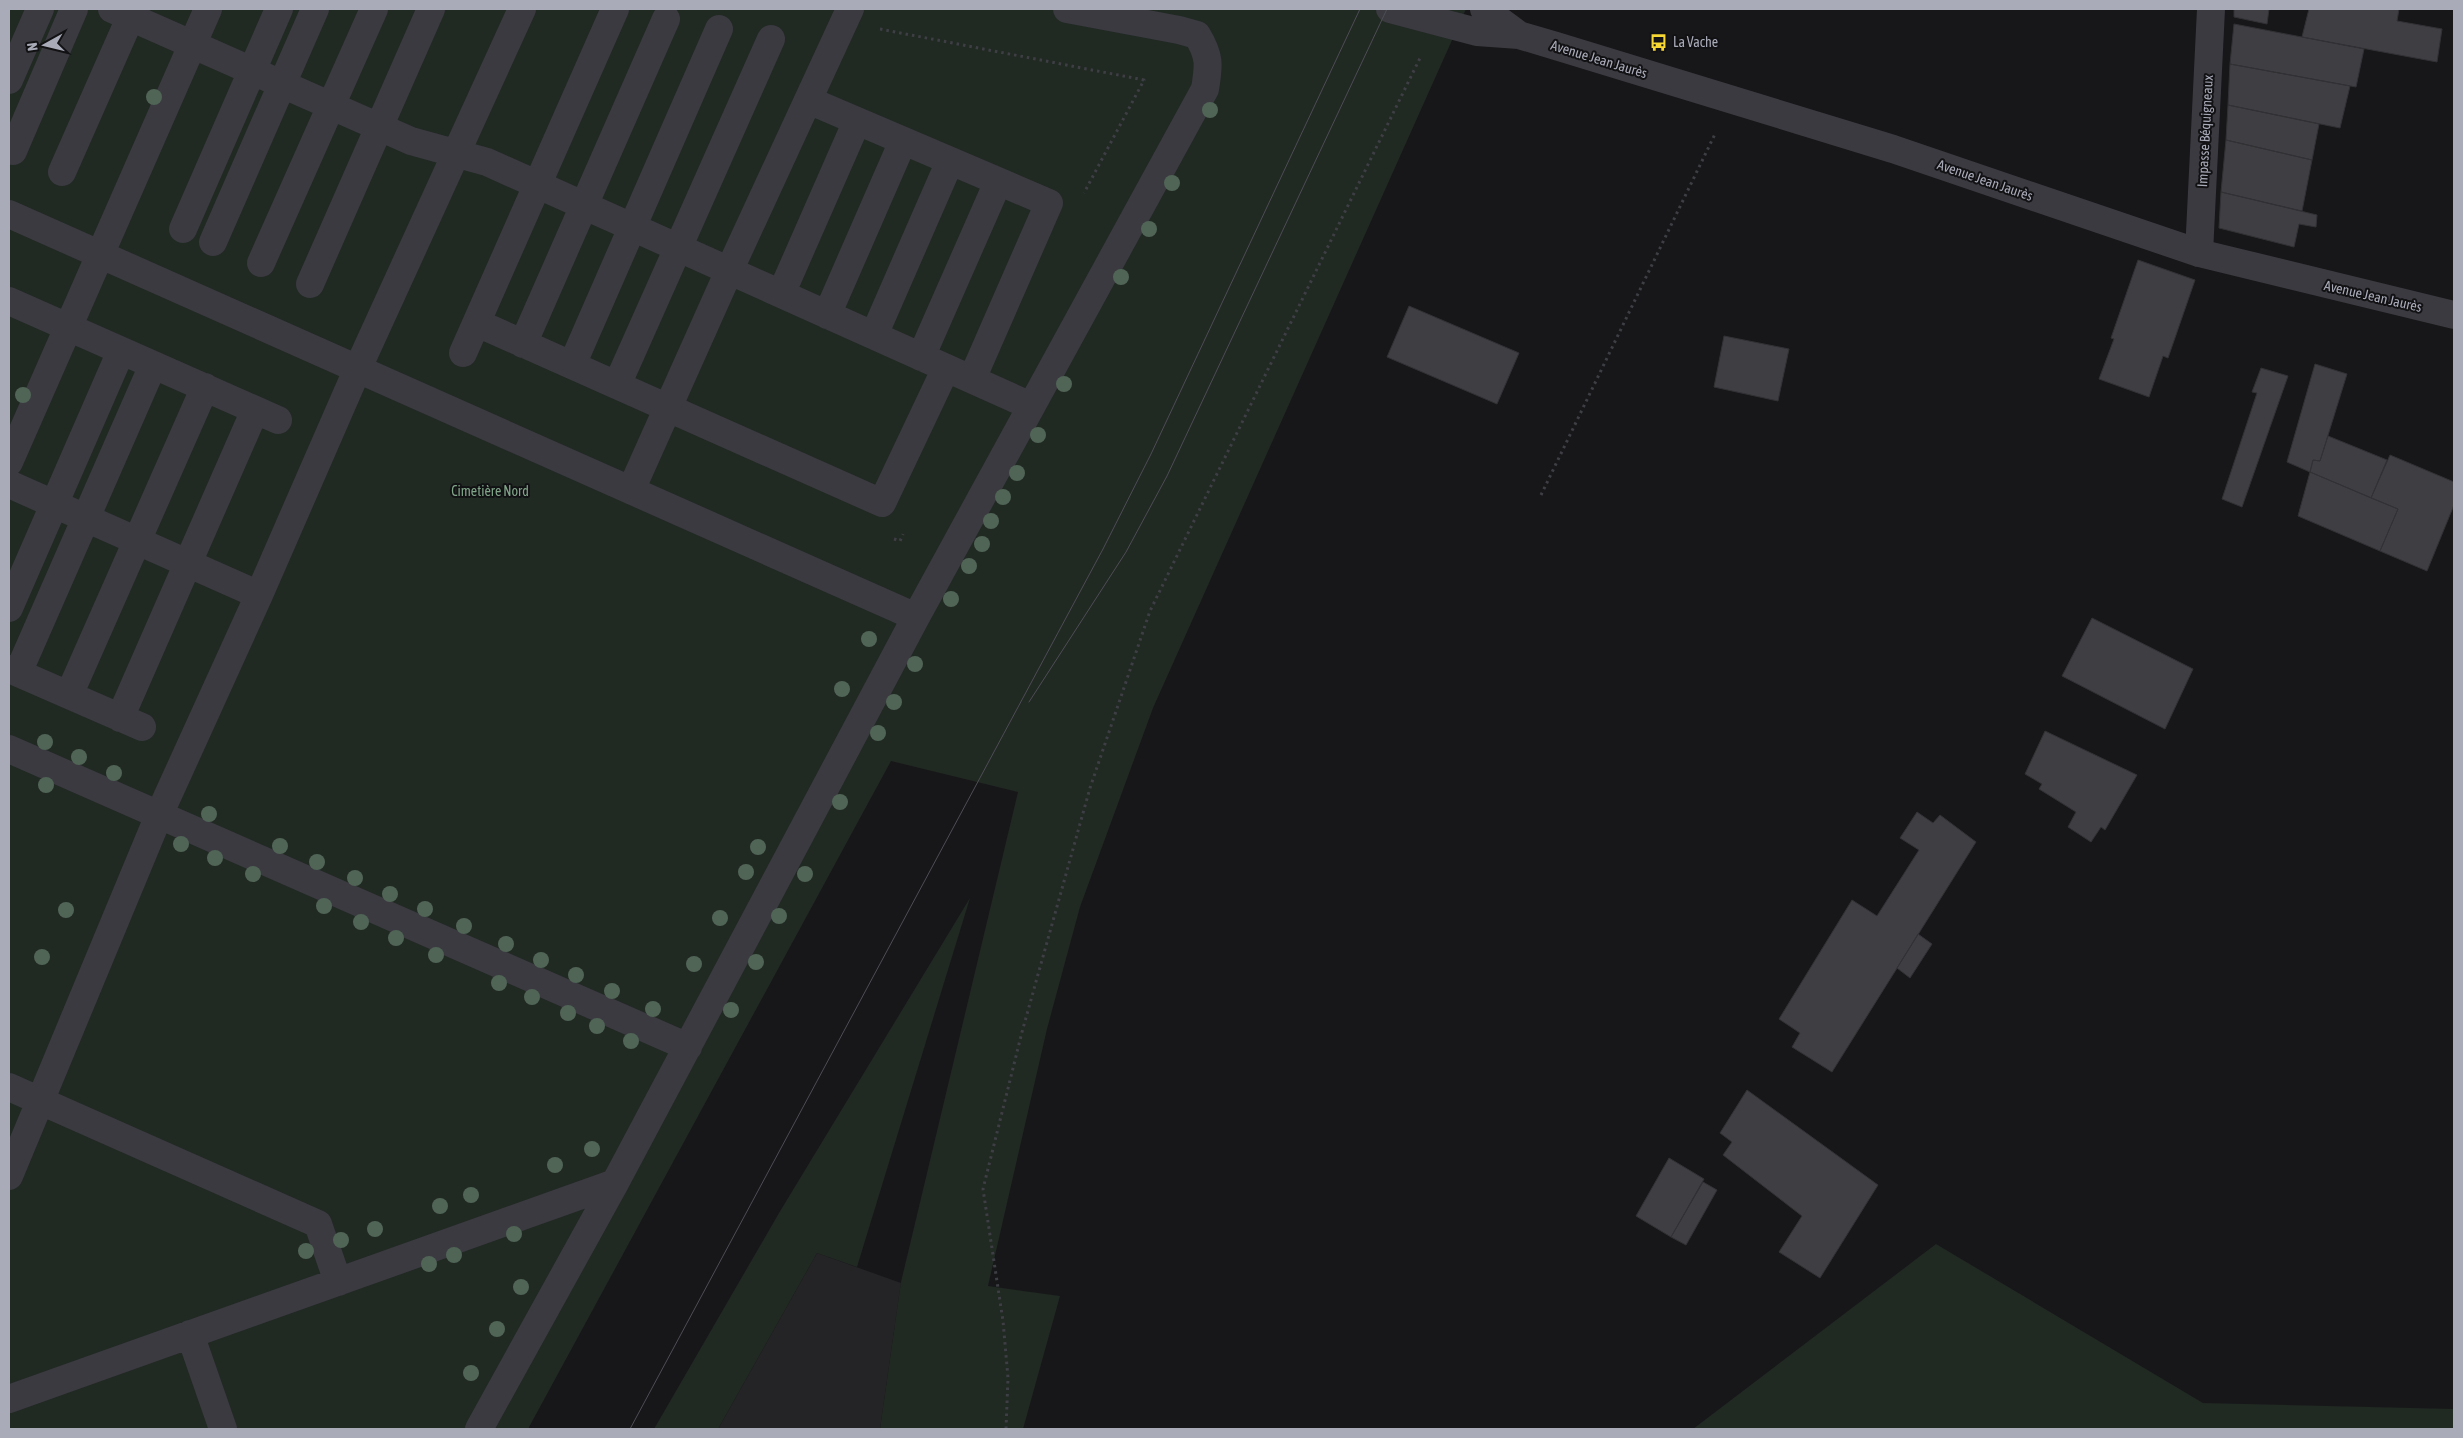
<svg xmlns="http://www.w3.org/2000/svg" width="2463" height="1438" font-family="'Asap Condensed',sans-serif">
<rect width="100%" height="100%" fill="#171719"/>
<path fill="#242326" d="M817 1253 901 1283 880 1429H718Z"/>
<path fill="#212923" d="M9 9H1466L1153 708 1080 907 1047 1029 988 1286 1060 1296 1023 1429H880L901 1282 1018 792 891 761 528 1429H9Z
M970 898 857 1267 817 1253 718 1429H654L779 1213Z
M1936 1244 2203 1403 2454 1409V1429H1693Z"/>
<path fill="#3f3f43" stroke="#323135" d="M2234 9H2269L2267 24 2234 17Z
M2309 9H2399L2397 21 2442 29 2437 62 2302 37Z
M2234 24 2364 49 2356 87 2230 64Z
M2230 64 2350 86 2340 128 2228 105Z
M2228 105 2319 124 2312 160 2226 140Z
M2226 140 2312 160 2302 211 2221 192Z
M2221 192 2317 215 2316 227 2299 224 2294 247 2219 228Z
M2138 260 2195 280 2168 358 2163 356 2149 397 2099 379 2114 339 2111 338Z
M1409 306 1519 353 1497 404 1387 357Z
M1724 336 1789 349 1778 401 1714 387Z
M2315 364 2347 374 2320 461 2313 460 2310 472 2287 462Z
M2261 368 2288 376 2242 507 2222 499 2257 393 2252 392Z
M2328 436 2387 460 2371 498 2310 472 2313 460 2320 461Z
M2390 455 2454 482V505L2427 571 2380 551 2398 509 2371 498Z
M2310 472 2398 509 2380 551 2298 516Z
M2092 618 2193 669 2165 729 2062 676Z
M2045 731 2137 775 2105 830 2101 827 2091 842 2068 827 2076 812 2039 789 2042 784 2025 774Z
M1917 812 1933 823 1940 815 1976 842 1832 1072 1792 1047 1800 1033 1779 1019 1852 900 1877 916 1919 850 1900 838Z
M1918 934 1932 944 1910 978 1897 968Z
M1747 1090 1878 1185 1820 1278 1779 1252 1802 1216 1723 1155 1732 1142 1720 1133Z
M1669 1158 1704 1179 1671 1237 1636 1216Z
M1703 1182 1717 1190 1686 1245 1671 1237Z"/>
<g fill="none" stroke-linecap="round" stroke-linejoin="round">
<path stroke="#3e3f45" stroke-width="3" stroke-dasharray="2.5 4" stroke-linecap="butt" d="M880 29 1144 80 1084 193
M1541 495 1715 134
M894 539 900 541 903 534
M1006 1429 1008 1378 1003 1321 983 1189 1022 1032 1090 788 1150 611 1421 56"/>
<path stroke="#3a3a40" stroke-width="28" d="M112 9 411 141 487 162 1031 406
M1390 9 1477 32 1519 35 1556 46 1893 149 2199 253 2454 315
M1484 9 1519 35
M9 80 40 9
M808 100 1049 203 972 379
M13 151 74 9
M62 172 134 9
M9 214 916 617
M183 229 279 9
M213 242 315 9
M2199 253 2211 9
M261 263 374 9
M310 284 431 9
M781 294 857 121
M9 301 278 420
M827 315 903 141
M477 323 882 503 946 368
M874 335 950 161
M523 344 666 19
M463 353 615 9
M921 357 998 182
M572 365 719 29
M617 385 771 39
M9 462 208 9
M9 484 259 595
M631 490 729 271 850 9
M9 608 121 351
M9 669 142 727
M18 673 153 365
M69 695 205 387
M120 718 255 410
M9 749 688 1047
M9 1087 318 1224 338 1282
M9 1176 159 815 259 595 358 368 522 9
M190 1334 223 1429
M9 1399 615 1183
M479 1429 615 1183 916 617 1205 89C1209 65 1210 56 1197 35L1179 30 1067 9"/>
<path stroke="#4d4d55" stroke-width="1" d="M1029 702 1126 552 1167 476 1387 9
M630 1429 1103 549 1151 454 1360 9"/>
</g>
<g fill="#516557">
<circle cx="154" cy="97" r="8"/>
<circle cx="1210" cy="110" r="8"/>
<circle cx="1172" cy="183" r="8"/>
<circle cx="1149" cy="229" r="8"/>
<circle cx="1121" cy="277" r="8"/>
<circle cx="1064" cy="384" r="8"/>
<circle cx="23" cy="395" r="8"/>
<circle cx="1038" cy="435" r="8"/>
<circle cx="1017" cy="473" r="8"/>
<circle cx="1003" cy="497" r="8"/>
<circle cx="991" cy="521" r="8"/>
<circle cx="982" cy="544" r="8"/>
<circle cx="969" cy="566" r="8"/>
<circle cx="951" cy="599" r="8"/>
<circle cx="869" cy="639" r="8"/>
<circle cx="915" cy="664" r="8"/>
<circle cx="842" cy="689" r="8"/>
<circle cx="894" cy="702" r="8"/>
<circle cx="878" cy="733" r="8"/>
<circle cx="45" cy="742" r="8"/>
<circle cx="79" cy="757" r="8"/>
<circle cx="114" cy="773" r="8"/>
<circle cx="46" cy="785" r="8"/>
<circle cx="840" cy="802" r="8"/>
<circle cx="209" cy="814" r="8"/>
<circle cx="181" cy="844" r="8"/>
<circle cx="280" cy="846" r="8"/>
<circle cx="758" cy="847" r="8"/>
<circle cx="215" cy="858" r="8"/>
<circle cx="317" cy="862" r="8"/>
<circle cx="746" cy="872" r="8"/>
<circle cx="253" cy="874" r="8"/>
<circle cx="805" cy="874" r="8"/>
<circle cx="355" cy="878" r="8"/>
<circle cx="390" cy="894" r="8"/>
<circle cx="324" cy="906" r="8"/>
<circle cx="425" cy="909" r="8"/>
<circle cx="66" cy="910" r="8"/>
<circle cx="779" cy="916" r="8"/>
<circle cx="720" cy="918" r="8"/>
<circle cx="361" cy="922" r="8"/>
<circle cx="464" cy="926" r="8"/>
<circle cx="396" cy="938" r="8"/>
<circle cx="506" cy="944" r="8"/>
<circle cx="436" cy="955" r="8"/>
<circle cx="42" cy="957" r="8"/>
<circle cx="541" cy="960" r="8"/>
<circle cx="756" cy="962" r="8"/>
<circle cx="694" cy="964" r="8"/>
<circle cx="576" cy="975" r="8"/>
<circle cx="499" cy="983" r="8"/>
<circle cx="612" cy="991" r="8"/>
<circle cx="532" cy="997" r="8"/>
<circle cx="653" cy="1009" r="8"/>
<circle cx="731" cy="1010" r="8"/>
<circle cx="568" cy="1013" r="8"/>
<circle cx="597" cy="1026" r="8"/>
<circle cx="631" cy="1041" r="8"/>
<circle cx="592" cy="1149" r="8"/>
<circle cx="555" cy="1165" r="8"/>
<circle cx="471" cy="1195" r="8"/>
<circle cx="440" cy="1206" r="8"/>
<circle cx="375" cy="1229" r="8"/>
<circle cx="514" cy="1234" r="8"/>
<circle cx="341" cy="1240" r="8"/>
<circle cx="306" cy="1251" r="8"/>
<circle cx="454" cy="1255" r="8"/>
<circle cx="429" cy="1264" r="8"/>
<circle cx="521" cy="1287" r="8"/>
<circle cx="497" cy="1329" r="8"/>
<circle cx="471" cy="1373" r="8"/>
</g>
<defs>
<symbol id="bus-bare" viewBox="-9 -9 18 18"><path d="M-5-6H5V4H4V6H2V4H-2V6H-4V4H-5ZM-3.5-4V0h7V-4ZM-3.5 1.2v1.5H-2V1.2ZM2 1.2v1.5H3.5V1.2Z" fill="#f6d733" stroke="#121214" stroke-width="2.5" paint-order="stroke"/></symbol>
</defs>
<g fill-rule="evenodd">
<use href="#bus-bare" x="1646" y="30" width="25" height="25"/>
</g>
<g text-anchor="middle" stroke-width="4" stroke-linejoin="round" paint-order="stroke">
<g font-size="14" fill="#a9abb9" stroke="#121214" text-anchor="start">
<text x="1673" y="47">La Vache</text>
</g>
<g font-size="14" fill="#a9abb9" stroke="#121214">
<text transform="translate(1599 59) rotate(17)" y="5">Avenue Jean Jaurès</text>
<text transform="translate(2205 131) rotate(-87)" y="5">Impasse Béquigneaux</text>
<text transform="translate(1985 180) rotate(19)" y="5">Avenue Jean Jaurès</text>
<text transform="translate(2373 296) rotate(13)" y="5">Avenue Jean Jaurès</text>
</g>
<g font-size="14" fill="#80a589" stroke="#121214">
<text x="490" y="496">Cimetière Nord</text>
</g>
</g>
<rect width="2463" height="1438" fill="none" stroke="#a9abb9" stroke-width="20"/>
<g transform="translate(45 45) rotate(262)" stroke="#121214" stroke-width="4" paint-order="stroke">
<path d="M0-4L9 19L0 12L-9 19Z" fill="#a9abb9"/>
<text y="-8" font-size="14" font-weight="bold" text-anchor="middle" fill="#a9abb9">N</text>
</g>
</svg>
